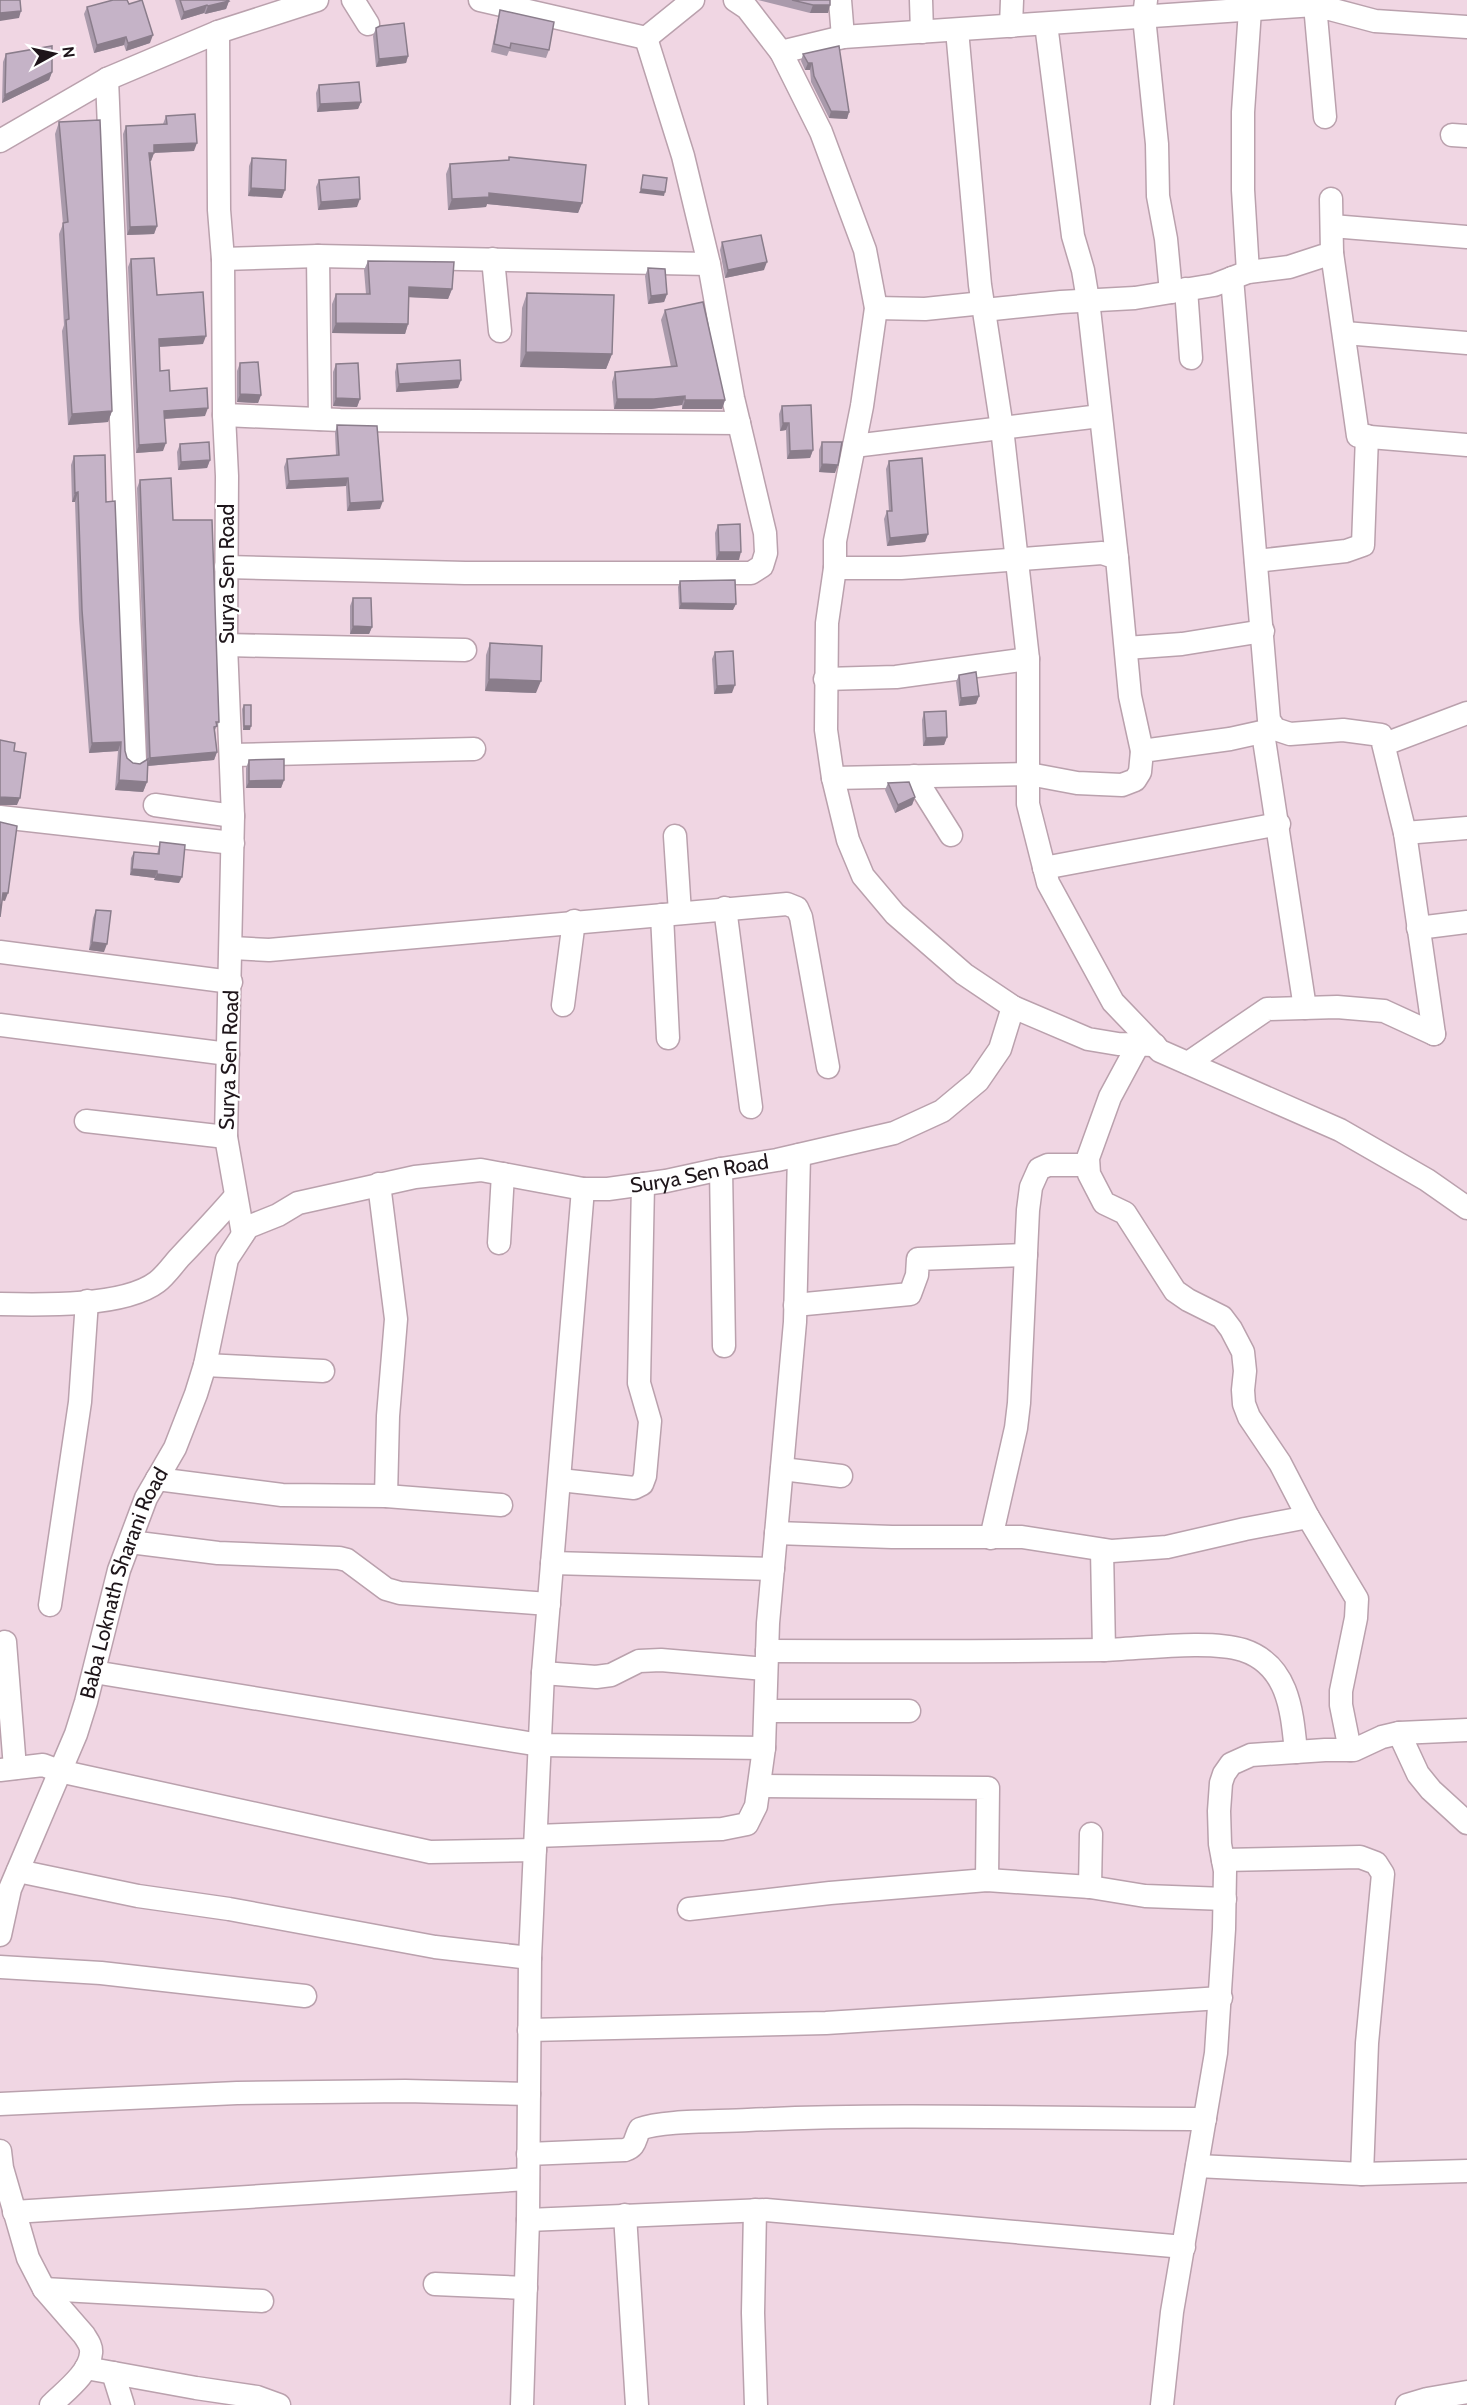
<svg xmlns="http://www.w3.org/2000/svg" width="1467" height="2405" font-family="Cabin,sans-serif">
<rect width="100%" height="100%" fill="#f0d6e3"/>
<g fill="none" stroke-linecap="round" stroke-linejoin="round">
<defs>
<g id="minor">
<path d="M353 0 368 24"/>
<path d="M480 0 646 38 693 0"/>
<path d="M735 0 747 8 781 52 821 132 865 250 876 308 862 406 835 541V568L827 623 826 730 833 778 848 840 863 876 895 914 964 974 1013 1007 1088 1039 1118 1044 1155 1045"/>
<path d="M840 0 843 37"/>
<path d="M921 0 922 32"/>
<path d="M1146 0 1144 17 1157 144 1158 196 1166 239 1171 292"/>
<path d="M1046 24 1073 236 1083 270 1088 300 1117 558"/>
<path d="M1011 26 1012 0"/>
<path d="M957 30 980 285 1002 428 1028 659V804L1048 883 1113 1002 1160 1051 1340 1130 1427 1180 1467 1208"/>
<path d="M218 32 219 210 223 259 224 415 227 476 226 645 233 816 226 1137 243 1234"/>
<path d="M781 52 843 37 1315 5 1317 0"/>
<path d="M107 79 135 760"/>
<path d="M1325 117 1315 5 1375 21 1467 27"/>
<path d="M1452 135 1467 136"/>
<path d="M0 141 107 79 218 32 317 0"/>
<path d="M1332 226 1467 237"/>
<path d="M1332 253 1358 436 1467 445"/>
<path d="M318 256 320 419"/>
<path d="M223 259 318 256 709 264"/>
<path d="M493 259 500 331"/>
<path d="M1248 272 1243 190V112L1250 10"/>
<path d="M1232 278 1269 720 1275 729 1290 734 1343 730 1381 735 1405 833 1434 1034"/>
<path d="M1186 289 1191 358"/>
<path d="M876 308 925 309 983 303"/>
<path d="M984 310 1061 302 1135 298 1214 285 1248 272 1289 267 1332 253 1331 199"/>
<path d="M1345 333 1467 343"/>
<path d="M224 415 340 420 739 423"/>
<path d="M854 446 1100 416"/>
<path d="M1256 561 1346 551 1363 545 1367 436"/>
<path d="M226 567 465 573H751L762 566 766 553 765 533 733 398 709 264 683 156 646 38"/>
<path d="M835 568H901L1102 553 1117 558 1130 696 1142 751"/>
<path d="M226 645 465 650"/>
<path d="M1126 648 1182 644 1263 631"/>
<path d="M825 679 896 677 1028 659"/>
<path d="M1263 733 1305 1008"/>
<path d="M1385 744 1467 713"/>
<path d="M232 755 474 749"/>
<path d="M914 776 951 835"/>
<path d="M833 778 1029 774 1077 783 1122 785 1135 780 1140 772 1142 751 1230 739 1275 729"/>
<path d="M155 805 233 816"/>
<path d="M0 817 233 843"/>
<path d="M1405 833 1467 828"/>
<path d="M675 836 680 913"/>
<path d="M1044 868 1279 824"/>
<path d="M725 908 751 1107"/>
<path d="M662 915 668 1038"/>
<path d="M1418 928 1467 922"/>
<path d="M232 948 269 950 787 904 797 908 801 917 828 1067"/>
<path d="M0 952 231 982"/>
<path d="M563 1005 574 921"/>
<path d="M0 1025 228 1054"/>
<path d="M1138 1045 1110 1097 1088 1158 1089 1174 1104 1203 1125 1213 1175 1291 1188 1300 1222 1317 1231 1329 1243 1352 1245 1371 1243 1390 1244 1404 1249 1417 1280 1463 1308 1517 1357 1599 1356 1618 1341 1691V1705L1350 1750"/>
<path d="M1188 1063 1267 1009 1337 1007 1384 1011 1434 1034"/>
<path d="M86 1121 226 1137"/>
<path d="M721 1169 724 1346"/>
<path d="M379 1184 396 1319 388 1416 386 1496"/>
<path d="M499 1243 503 1174"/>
<path d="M0 1304C41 1305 124 1307 157 1282 165 1276 172 1266 179 1258 198 1238 217 1218 235 1197"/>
<path d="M795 1305 910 1294 917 1275 918 1259 1026 1255"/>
<path d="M205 1365 323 1371"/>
<path d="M782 1469 841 1476"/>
<path d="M157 1479 282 1495 386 1496 501 1505"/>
<path d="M560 1480 634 1488 642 1484 645 1476 650 1421 639 1383 643 1184"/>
<path d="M776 1533 892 1537H1022L1112 1551 1167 1547 1245 1529 1308 1517"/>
<path d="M991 1538 1016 1428 1019 1403 1028 1210 1031 1187 1039 1169 1048 1165H1088"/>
<path d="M130 1542 218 1553 339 1558 347 1560 386 1589 400 1593 549 1604"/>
<path d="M1102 1550 1104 1650"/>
<path d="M552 1563 773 1569"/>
<path d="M50 1605 80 1402 87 1301"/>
<path d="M5 1642 15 1768"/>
<path d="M767 1651C879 1651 991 1652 1103 1650 1140 1649 1209 1639 1243 1650 1289 1665 1292 1712 1296 1752"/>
<path d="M94 1672 540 1745 764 1748"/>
<path d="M543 1673 596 1677 611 1675 639 1661 661 1660 765 1669"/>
<path d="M767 1711H909"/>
<path d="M1399 1733 1418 1774 1431 1790 1467 1823"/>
<path d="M0 1770 43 1765 59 1771 430 1852 535 1850"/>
<path d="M760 1786 988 1788 987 1880"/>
<path d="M536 1836 722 1829 747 1824 756 1806 764 1748 768 1623 795 1322 799 1155"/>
<path d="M1223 1860 1360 1857 1376 1863 1383 1874 1367 2043 1362 2174"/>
<path d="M18 1871 138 1896 229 1909 435 1947 530 1958"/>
<path d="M1090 1887 1091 1834"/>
<path d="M689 1909 830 1893 987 1880 1090 1887 1145 1896 1225 1899"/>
<path id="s1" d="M0 1935 10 1889 76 1734 86 1702 119 1570 146 1498 175 1448 196 1394 205 1365 227 1259 248 1227 278 1215 298 1203 415 1177 481 1170 583 1189H608L666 1181 721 1169 777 1160 894 1133 942 1111 978 1081 1000 1049 1013 1007"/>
<path d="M0 1967 101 1973 305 1996"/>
<path d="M529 2030 826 2023 1221 1998"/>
<path d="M0 2104 237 2093 405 2091 529 2094"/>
<path d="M0 2151 2 2168 28 2258 44 2289 84 2335C87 2340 92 2346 91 2353 90 2373 64 2392 51 2405"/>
<path d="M528 2154 625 2150C637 2146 634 2139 640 2129 662 2120 721 2122 748 2120 900 2113 1053 2119 1205 2119"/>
<path d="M1197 2166 1362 2174 1467 2171"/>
<path d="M755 2210 753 2313 756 2405"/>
<path d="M14 2212 528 2179"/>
<path d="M625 2215 637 2405"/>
<path d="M528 2220 766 2210 1184 2247"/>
<path d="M435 2284 526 2288"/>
<path d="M44 2289 262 2301"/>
<path d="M86 2368 196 2388 257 2397 279 2405"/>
<path d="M113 2373 123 2405"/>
<path d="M522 2405 528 2220 530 1958 543 1673 583 1189"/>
<path d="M1162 2405 1172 2312 1216 2053 1224 1929 1225 1871 1220 1844 1219 1811 1221 1783 1224 1774 1231 1764 1251 1755 1325 1750H1354L1382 1737 1399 1733 1467 1730"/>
<path d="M1407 2405 1427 2399 1467 2392"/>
</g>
</defs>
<use href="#minor" stroke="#baa1ad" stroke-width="25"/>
<use href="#minor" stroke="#fff" stroke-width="22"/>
</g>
<path fill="#a99aab" d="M175 0H228L229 1 226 9 205 14 204 13 181 20Z
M758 0H830L828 13H810Z
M129 4 150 43 126 51 124 45 94 53 84 14 87 7Z
M500 10 549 50 546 58 509 51 507 56 491 52 498 18Z
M376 28 408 56 406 63 376 67 373 36Z
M839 46 849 112 847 119 829 118 811 82 810 70H805L801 61 803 54Z
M6 54 52 72 49 80 2 103 3 62Z
M319 85 361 102 358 109 317 112 316 93Z
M166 116 194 151 154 153 151 161H150L157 226 154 234 127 235 123 134 126 126 163 124Z
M59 122 112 411 108 422 68 425 62 331 64 325 59 234 63 224 55 134Z
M509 157 582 203 578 213 487 204 486 207 448 210 446 174 450 164 509 160Z
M252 158 282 198 248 196 249 166Z
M319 180 357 207 318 210 316 187Z
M722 242 764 270 725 278 720 250Z
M131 259 157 295 203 344 159 347 160 371 170 391 205 416 164 419 163 451 136 453 128 267Z
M368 261 452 289 448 299 409 297 408 324 405 334 332 333V304L336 294H366L364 270Z
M648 268 667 294 664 302 648 304 645 276Z
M527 293 612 354 606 369 520 367 522 308Z
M665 310 725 400 722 409H682V405L651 409H614L612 382 615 372 671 367 661 320Z
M240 363 261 395 258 403 237 402V371Z
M336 364 360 399 357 407 333 406V372Z
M397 364 461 380 458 388 396 392 395 372Z
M782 406 813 450 810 458 787 459 786 430 780 431 779 414Z
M337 425 380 509 347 511 346 486 286 489 284 467 287 459 336 455 335 433Z
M822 442 835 473 819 472V450Z
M180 444 210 460 207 468 178 470 177 452Z
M74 456 106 502 125 751 127 758 133 763 140 764 147 760 137 488 140 480 173 520 219 722 215 730 217 752 214 760 148 766 147 782 143 792 115 790 118 751 89 753 79 619 75 502H72L71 465Z
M889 461 928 534 925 542 887 546 884 519 887 511H889L886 469Z
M718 525 739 560H716L715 533Z
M680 581 733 610 679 609 678 587Z
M353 598 372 627 369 634H350V606Z
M490 643 536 693 485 691 486 655Z
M715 652 732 693 714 694 712 659Z
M959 675 979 696 976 704 959 706 956 682Z
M244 705 250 730H243L242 709Z
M924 712 947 737 944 745 923 746 922 720Z
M249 760 284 780 281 788H246V768Z
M888 783 915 797 912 805 895 813 885 790Z
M160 842 179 883 154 880 155 878 130 875 131 858 134 852 157 854Z
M96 910 104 952 89 950 93 918Z"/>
<path fill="#8a7d8b" d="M229 1 226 9 205 14 208 6Z
M207 5 204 13 181 20 184 12Z
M813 5H830L828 13H810Z
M21 11 19 18 0 21V13Z
M153 35 150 43 126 51 128 43Z
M126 37 124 45 94 53 97 45Z
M408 56 406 63 376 67 379 59Z
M808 63H812L810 70H805Z
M52 72 49 80 2 103 5 95Z
M361 102 358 109 317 112 320 104Z
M831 111 849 112 847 119 829 118Z
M197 143 194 151 151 153 154 145Z
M149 153H154L151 161H147Z
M251 188 285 190 282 198 248 196Z
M641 189 665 192 664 196 639 193Z
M489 193 582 203 578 213 487 204 486 207 448 210 452 199Z
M360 199 357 207 318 210 321 202Z
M157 226 154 234 127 235 130 227Z
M767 262 764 270 725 278 728 270Z
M409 287 452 289 448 299 405 297Z
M667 294 664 302 648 304 651 296Z
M336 323 408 324 405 334 332 333Z
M206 336 203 344 156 347 159 339Z
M526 352 612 354 606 369 520 367Z
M461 380 458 388 396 392 399 384Z
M240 394 261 395 258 403 237 402Z
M685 396 682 405 651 409H614L617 399Z
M336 398 360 399 357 407 333 406Z
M685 400H725L722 409H682Z
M208 408 205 416 161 419 164 411Z
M112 411 108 422 68 425 72 414Z
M783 423H789L786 430 780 431Z
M166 443 163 451 136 453 139 445Z
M813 450 810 458 787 459 790 451Z
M210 460 207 468 178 470 181 462Z
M822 464 838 465 835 473 819 472Z
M348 478 346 486 286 489 289 481Z
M78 492 75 502H72L75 493Z
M383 501 380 509 347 511 350 503Z
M928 534 925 542 887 546 890 538Z
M719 552H741L739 560H716Z
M681 603 736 604 733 610 679 609Z
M353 626 372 627 369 634H350Z
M489 679 541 681 536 693 485 691Z
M735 685 732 693 714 694 717 686Z
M979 696 976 704 959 706 961 698Z
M244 726H251L250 730H243Z
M947 737 944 745 923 746 926 738Z
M121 742 118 751 89 753 92 743Z
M217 752 214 760 147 766 150 758Z
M119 780 147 782 143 792 115 790Z
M284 780 281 788H246L249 781Z
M0 797 20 798 17 805H0Z
M915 797 912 805 895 813 898 805Z
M132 869 157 871 155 878 130 875Z
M157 874 182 877 179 883 154 880Z
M3 893H8L5 901 0 900Z
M92 942 107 944 104 952 89 950Z"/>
<path fill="#c5b3c7" stroke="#8a7d8b" stroke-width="1.5" d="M0 0H20L21 11 0 13Z
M113 0H127L129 4 142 0 153 35 128 43 126 37 97 45 87 7Z
M180 0H228L229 1 208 6 207 5 184 12Z
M792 0H830V5H813Z
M500 10 554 22 549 50 511 43 510 48 494 44Z
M404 23 408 56 379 59 376 28 380 26Z
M52 46V72L5 95 6 54Z
M839 46 849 112 831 111 814 76 812 63H808L803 54Z
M359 82 361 102 320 104 319 85Z
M195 114 197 143 154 145V153H149L157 226 130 227 126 126 167 124 166 116Z
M100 120 112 411 72 414 66 320 69 319 63 223 68 222 59 122Z
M509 157 586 165 582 203 489 193V197L452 199 450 164 509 160Z
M252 158 286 160 285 190 251 188Z
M643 175 667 178 665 192 641 189Z
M359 177 360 199 321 202 319 180Z
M761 235 767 262 728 270 722 242Z
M154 258 157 295 203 292 206 336 159 339 160 371 169 370 170 391 207 388 208 408 164 411 166 443 139 445 131 259Z
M368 261 454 262 452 289 409 287 408 324 336 323V294H370Z
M648 268 665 269 667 294 651 296Z
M527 293 614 295 612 354 526 352Z
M703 302 725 400H685V396L654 399H617L615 372 677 366 665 310Z
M460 360 461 380 399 384 397 364Z
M258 362 261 395 240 394V363Z
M358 363 360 399 336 398V364Z
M811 405 813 450 790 451 789 423H783L782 406Z
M337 425 377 426 383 501 350 503 348 478 289 481 287 459 339 455Z
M209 442 210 460 181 462 180 444Z
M822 442H842L838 465 822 464Z
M105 455 106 502 115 501 125 751 127 758 133 763 140 764 148 759 147 782 119 780 121 742 92 743 82 610 78 492 75 493 74 456Z
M922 458 928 534 890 538 887 511H892L889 461Z
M171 478 173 520H212L219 722H216L217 726 214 727 217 752 150 758 140 480Z
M740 524 741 552H719L718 525Z
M735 580 736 604 681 603 680 581Z
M353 598H371L372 627 353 626Z
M490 643 542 646 541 681 489 679Z
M733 651 735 685 717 686 715 652Z
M976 672 979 696 961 698 959 675Z
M244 705H251V726H244Z
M946 711 947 737 926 738 924 712Z
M0 740 15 743 14 751 26 753 20 798 0 797Z
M284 759V780L249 781V760Z
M909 782 915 797 898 805 888 783Z
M0 822 17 826 8 893H3L0 917Z
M160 842 185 845 182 877 157 874V871L132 869 134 852 159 854Z
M96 910 111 911 107 944 92 942Z"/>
<g text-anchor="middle" stroke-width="4.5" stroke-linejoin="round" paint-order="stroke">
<g font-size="21" fill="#1e151a" stroke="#fff">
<text transform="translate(227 574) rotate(-90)" y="7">Surya Sen Road</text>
<text transform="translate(229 1060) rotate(-88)" y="7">Surya Sen Road</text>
<text dy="7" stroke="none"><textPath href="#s1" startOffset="1218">Surya Sen Road</textPath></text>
<text dy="7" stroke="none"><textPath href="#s1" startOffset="374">Baba Loknath Sharani Road</textPath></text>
</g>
</g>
<g transform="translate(54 54) rotate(82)" stroke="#ffffff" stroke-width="4.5" paint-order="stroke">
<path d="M0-4.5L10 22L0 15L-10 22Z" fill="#1e151a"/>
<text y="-9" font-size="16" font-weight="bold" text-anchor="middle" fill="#1e151a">N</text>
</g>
</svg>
